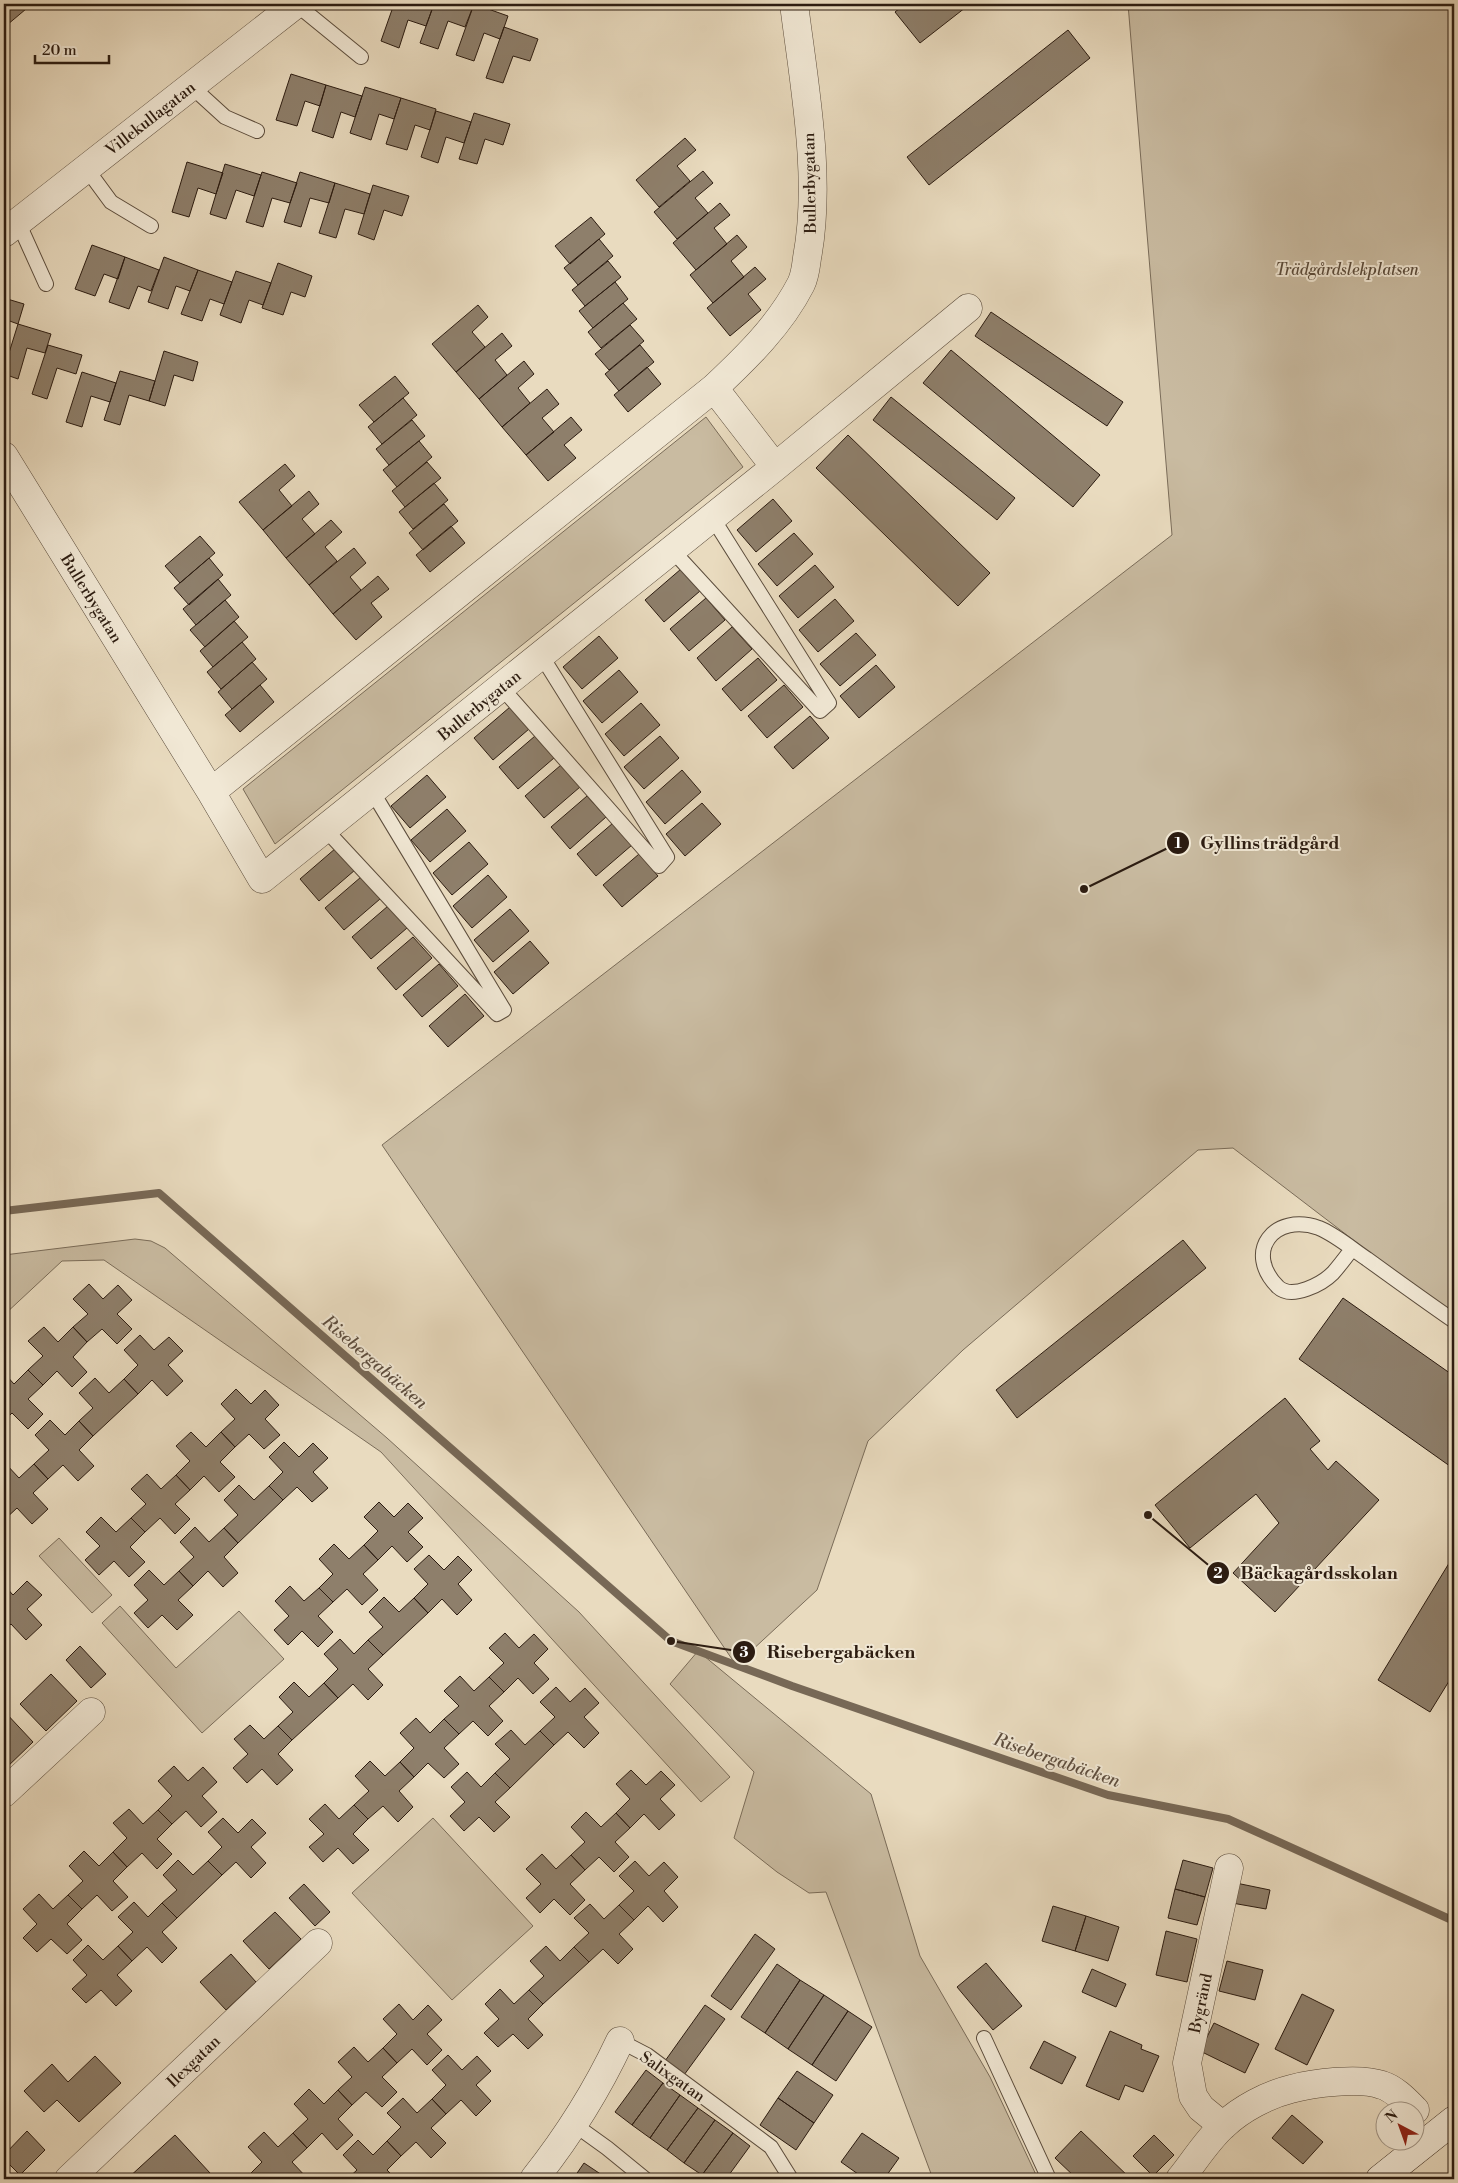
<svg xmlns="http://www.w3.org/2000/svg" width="1458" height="2183" font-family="'Libre Bodoni',serif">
<rect width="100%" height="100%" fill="#e9dbbf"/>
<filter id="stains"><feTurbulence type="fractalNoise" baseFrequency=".004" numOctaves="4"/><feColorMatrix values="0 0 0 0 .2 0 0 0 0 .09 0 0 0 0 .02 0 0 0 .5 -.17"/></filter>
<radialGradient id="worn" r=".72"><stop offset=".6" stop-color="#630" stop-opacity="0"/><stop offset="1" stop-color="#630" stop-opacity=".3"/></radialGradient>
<path fill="#c9bba1" stroke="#7a6c59" d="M1128 4H1454V1317L1233 1148 1198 1150 963 1350 868 1441 817 1590 736 1665 382 1145 1172 535Z
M706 417 743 467 275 844 243 789Z
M135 1239 151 1241 165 1248 387 1438 579 1612 730 1777 701 1802 381 1452 104 1260 62 1261 4 1315V1255Z
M59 1538 112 1595 92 1613 39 1556Z
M120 1606 176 1668 239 1611 284 1659 202 1733 102 1623Z
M698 1651 871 1794 920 1956 990 2077 1038 2179H933L826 1892 809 1893 777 1872 734 1838 754 1772 670 1684Z
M433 1818 533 1926 452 2000 352 1893Z"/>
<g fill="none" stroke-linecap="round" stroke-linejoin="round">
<path stroke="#776856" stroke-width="8" d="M4 1211 159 1193 671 1641 792 1686 1108 1795 1228 1819 1454 1921"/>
</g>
<path fill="#8e7f6b" stroke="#2c1c11" d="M4 4H22L26 9 7 25 9 28 4 32Z
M394 4H434L426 26 408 20 399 48 381 41Z
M434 4H474L465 27 448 21 438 49 420 43Z
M474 4 508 16 500 39 484 33 474 61 456 55Z
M905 4H970L920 43 895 12Z
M504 27 538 39 530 61 513 56 503 83 486 78Z
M1068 30 1090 58 929 185 907 157Z
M291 74 326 85 320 106 305 101 297 126 276 120Z
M326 85 362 96 355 117 341 112 333 138 312 131Z
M365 87 401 98 394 119 379 114 371 140 350 133Z
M401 98 436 109 430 130 415 125 407 150 386 144Z
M436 111 471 122 464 143 446 137 438 163 421 157Z
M474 113 510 124 503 145 485 139 477 164 459 159Z
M685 138 696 150 677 166 690 181 659 207 636 180Z
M187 162 223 173 216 194 198 188 189 217 172 212Z
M225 164 261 175 254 196 236 190 226 219 210 214Z
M703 171 713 183 695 198 708 213 677 239 654 212Z
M262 172 297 183 290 203 272 198 263 227 246 222Z
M300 172 335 183 329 203 310 198 301 227 284 222Z
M335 183 370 194 364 214 345 209 336 238 319 233Z
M373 185 409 196 402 216 384 210 374 240 358 234Z
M720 203 730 215 714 228 727 244 696 270 673 243Z
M591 217 605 234 570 264 555 246Z
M737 235 747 247 731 261 744 277 713 303 690 275Z
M599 239 613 256 578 285 564 268Z
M92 245 125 257 118 279 104 274 95 296 75 289Z
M125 257 159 270 151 291 138 286 129 309 109 302Z
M164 257 198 270 190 291 176 286 168 309 148 302Z
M608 261 621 277 585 306 572 290Z
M278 263 312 276 305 297 291 292 283 315 262 308Z
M755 267 766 279 748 294 761 310 730 336 707 308Z
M198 270 232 282 224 304 210 299 202 321 181 314Z
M236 271 271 283 263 305 249 300 241 323 220 315Z
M615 282 628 299 593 328 579 311Z
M4 298 24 304 18 324 4 319Z
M623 303 637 319 601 348 588 332Z
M478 305 488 317 472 332 485 347 456 372 432 344Z
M991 312 1123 402 1107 426 975 336Z
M18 324 51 334 45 353 27 348 18 379 4 374V369Z
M630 325 644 341 609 370 595 354Z
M502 333 512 346 495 360 507 375 479 399 456 372Z
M48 345 82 355 76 374 57 368 47 399 32 394Z
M640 345 654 362 619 391 605 374Z
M951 350 1100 475 1073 507 923 383Z
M164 351 198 362 193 381 174 375 165 406 149 401Z
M524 361 534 374 518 388 530 403 502 427 479 399Z
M647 367 661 384 628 412 614 395Z
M120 371 155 381 149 401 129 395 120 425 104 420Z
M82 372 116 383 110 402 91 396 82 427 66 422Z
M395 376 409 393 374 422 359 405Z
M547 389 559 404 542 418 554 432 526 455 502 427Z
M891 397 1015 498 997 520 873 420Z
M403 398 417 415 382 444 368 427Z
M571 417 582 430 564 445 576 458 548 481 526 455Z
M412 420 425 436 389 465 376 449Z
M848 435 990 573 958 606 816 468Z
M419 441 432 457 397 487 383 470Z
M427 462 441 478 405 507 392 491Z
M285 464 295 476 279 490 292 506 263 530 239 502Z
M434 483 448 500 413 529 399 512Z
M309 491 319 504 302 519 315 534 286 558 263 530Z
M773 499 792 521 756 552 737 530Z
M444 504 458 521 423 550 409 533Z
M331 520 342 532 325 547 337 561 309 585 286 558Z
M451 526 465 543 430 572 416 555Z
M794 533 813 554 777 586 758 564Z
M200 536 215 553 180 583 165 566Z
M354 548 366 563 350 577 361 590 333 614 309 585Z
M209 558 223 575 189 605 174 588Z
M815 565 834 587 798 618 779 596Z
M681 569 700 591 664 622 645 600Z
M378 576 389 589 371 603 382 617 356 640 333 614Z
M218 579 231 595 196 625 183 609Z
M706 598 725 620 689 651 670 629Z
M835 599 854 621 818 652 799 630Z
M225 600 239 617 205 647 190 630Z
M234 621 248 637 213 667 200 651Z
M732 627 752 649 716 681 697 658Z
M856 633 876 655 840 686 820 664Z
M599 636 618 658 582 689 563 667Z
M242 642 256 659 221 689 207 672Z
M758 658 777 680 741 711 722 689Z
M252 662 267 679 232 709 218 692Z
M876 665 895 687 859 718 840 696Z
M619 670 638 692 602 723 583 701Z
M260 685 274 702 240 732 225 715Z
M784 685 803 707 767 738 748 716Z
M641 703 660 725 624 756 605 734Z
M510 707 529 729 493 760 474 738Z
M810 716 829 738 793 769 774 747Z
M535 736 554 758 518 789 499 767Z
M660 736 679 758 644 789 624 767Z
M561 765 580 787 544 818 525 796Z
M682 770 701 792 665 824 646 802Z
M427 775 446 797 410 828 391 806Z
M587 796 606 817 570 849 551 827Z
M702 803 721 824 685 856 666 834Z
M447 809 466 831 430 862 411 840Z
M613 823 632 845 596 876 577 854Z
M469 842 488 864 452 895 433 873Z
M336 848 355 870 319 901 300 879Z
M639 854 658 876 622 907 603 885Z
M488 875 507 897 472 928 453 906Z
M361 877 380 899 344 930 325 908Z
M388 906 407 928 371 959 352 937Z
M510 909 529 931 493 962 474 940Z
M413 937 432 958 396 990 377 968Z
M530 941 549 963 513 994 494 972Z
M439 964 458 986 422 1017 403 995Z
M465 994 484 1016 448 1047 429 1026Z
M1183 1240 1206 1268 1017 1418 996 1390Z
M89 1284 103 1299 118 1285 132 1300 117 1314 132 1329 117 1344 102 1329 87 1342 73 1327 88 1314 73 1299Z
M1343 1298 1454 1376V1469L1299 1359Z
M44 1327 58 1342 73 1327 87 1342 73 1357 87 1372 72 1387 57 1371 43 1385 28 1370 43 1356 28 1341Z
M140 1335 154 1350 169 1337 183 1351 168 1365 183 1381 167 1396 152 1380 138 1394 124 1379 138 1365 124 1350Z
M28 1370 43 1385 28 1399 43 1414 28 1429 12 1413 4 1421V1373L14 1384Z
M95 1378 109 1393 124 1379 138 1394 93 1436 79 1421 93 1408 79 1393Z
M236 1389 251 1404 265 1390 279 1405 265 1419 280 1435 264 1449 249 1434 235 1447 221 1432 235 1419 221 1404Z
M1285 1398 1320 1441 1310 1449 1328 1470 1336 1461 1379 1500 1275 1612 1233 1573 1279 1523 1256 1494 1190 1548 1155 1505Z
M50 1420 65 1435 79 1421 93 1436 79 1450 94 1466 78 1481 63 1465 48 1479 34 1464 49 1450 35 1435Z
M191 1432 206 1447 221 1432 235 1447 220 1462 235 1477 219 1492 204 1476 190 1490 176 1475 190 1461 176 1446Z
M284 1442 299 1457 313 1443 328 1458 313 1472 328 1488 312 1502 297 1487 283 1500 269 1486 283 1472 269 1457Z
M5 1463 19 1478 34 1464 48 1479 33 1493 48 1509 32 1524 17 1508 4 1520Z
M147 1474 161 1489 176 1475 190 1490 175 1504 190 1519 175 1534 160 1518 145 1532 131 1518 146 1504 131 1489Z
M239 1485 254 1500 269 1486 283 1500 238 1543 224 1528 238 1515 224 1500Z
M379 1502 394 1517 408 1503 423 1518 408 1532 423 1547 407 1562 392 1546 378 1560 364 1545 378 1531 364 1517Z
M101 1517 116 1532 131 1518 145 1532 130 1547 145 1562 129 1577 114 1561 99 1575 85 1560 100 1546 86 1532Z
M195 1527 209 1542 224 1528 238 1543 224 1557 238 1573 223 1587 208 1571 193 1586 179 1571 194 1557 180 1542Z
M334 1544 349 1559 364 1545 378 1560 363 1574 378 1590 362 1605 347 1589 333 1602 319 1588 333 1574 319 1559Z
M429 1555 444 1570 458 1556 472 1570 458 1584 472 1600 457 1615 442 1599 428 1613 414 1598 428 1584 414 1569Z
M1454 1555V1673L1430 1712 1378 1680Z
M149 1570 164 1585 179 1571 193 1586 178 1600 193 1615 177 1630 162 1615 148 1628 134 1613 148 1600 134 1585Z
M27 1581 42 1595 27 1609 42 1625 26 1640 11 1624 4 1631V1585L13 1595Z
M290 1586 304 1601 319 1588 333 1602 318 1616 333 1632 318 1647 302 1631 288 1645 274 1630 289 1616 275 1601Z
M384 1597 399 1612 414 1598 428 1613 383 1655 368 1640 383 1627 369 1612Z
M505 1633 519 1648 534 1634 548 1649 534 1663 549 1679 533 1694 518 1678 504 1692 489 1677 504 1663 489 1648Z
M340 1639 354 1654 368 1640 383 1655 368 1669 383 1685 368 1700 353 1684 338 1698 324 1683 338 1669 324 1654Z
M80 1646 106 1674 91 1688 66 1660Z
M51 1674 77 1701 46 1731 20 1704Z
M460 1676 474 1691 489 1677 504 1692 489 1706 503 1721 488 1736 473 1721 459 1734 444 1719 459 1706 444 1691Z
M294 1682 309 1697 324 1683 338 1698 292 1740 278 1726 293 1712 279 1697Z
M556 1687 570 1702 585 1688 599 1703 584 1717 599 1733 584 1748 568 1732 554 1745 540 1731 555 1717 540 1702Z
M4 1711 33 1742 4 1770Z
M416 1718 430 1733 444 1719 459 1734 444 1748 459 1764 444 1778 428 1763 414 1777 400 1762 414 1748 400 1733Z
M250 1725 264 1739 278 1726 292 1740 278 1754 293 1770 277 1785 262 1769 247 1783 233 1768 248 1754 234 1739Z
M511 1730 525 1745 540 1731 554 1745 510 1788 495 1773 510 1759 495 1744Z
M370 1761 385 1776 400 1762 414 1777 399 1791 413 1807 398 1822 383 1806 368 1819 354 1805 369 1791 355 1776Z
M174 1766 188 1781 203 1767 217 1782 202 1796 217 1812 201 1827 186 1811 172 1824 158 1810 172 1796 158 1781Z
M631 1770 646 1785 661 1771 675 1785 660 1799 675 1815 659 1830 644 1814 630 1828 616 1813 630 1799 616 1784Z
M467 1772 481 1787 495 1773 510 1788 495 1802 510 1817 494 1832 479 1817 464 1831 450 1816 465 1802 451 1787Z
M325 1804 339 1819 354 1805 368 1819 353 1834 369 1850 353 1864 338 1848 323 1862 309 1847 324 1834 309 1819Z
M129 1809 143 1824 158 1810 172 1824 157 1839 172 1854 157 1869 142 1853 127 1867 113 1852 127 1838 113 1823Z
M586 1812 601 1827 616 1813 630 1828 615 1842 629 1857 614 1872 599 1857 585 1870 571 1855 585 1842 571 1827Z
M223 1818 238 1833 252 1819 266 1833 251 1847 266 1863 251 1878 236 1862 222 1875 208 1861 222 1847 208 1832Z
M84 1851 99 1866 113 1852 127 1867 113 1881 128 1897 112 1911 97 1895 82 1909 68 1895 83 1881 69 1866Z
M542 1854 556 1869 571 1855 585 1870 570 1884 585 1900 570 1915 554 1899 540 1913 526 1898 541 1884 526 1869Z
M178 1860 193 1875 208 1861 222 1875 177 1918 162 1903 177 1890 163 1875Z
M1183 1860 1213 1868 1205 1897 1175 1889Z
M635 1861 649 1876 664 1862 678 1877 664 1891 678 1907 663 1922 648 1906 634 1920 619 1905 634 1891 619 1876Z
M1236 1883 1270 1890 1266 1909 1232 1903Z
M304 1884 330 1912 315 1926 289 1898Z
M1175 1889 1205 1897 1197 1925 1168 1918Z
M39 1894 53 1909 68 1895 82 1909 67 1924 82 1940 67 1954 51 1939 37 1952 23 1938 37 1924 23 1909Z
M134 1902 148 1917 162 1903 177 1918 162 1932 177 1948 162 1963 147 1947 132 1961 118 1946 133 1932 118 1917Z
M590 1904 604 1919 619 1905 634 1920 619 1934 633 1949 618 1964 603 1949 589 1962 574 1947 589 1933 574 1918Z
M1053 1906 1086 1916 1075 1951 1042 1941Z
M275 1912 301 1939 269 1969 243 1941Z
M1086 1916 1119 1927 1108 1961 1075 1951Z
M1166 1931 1197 1939 1187 1982 1156 1975Z
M755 1934 775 1949 731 2010 711 1996Z
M88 1945 103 1960 118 1946 132 1961 117 1975 132 1991 116 2006 101 1990 86 2003 72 1989 87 1975 73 1960Z
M546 1946 560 1961 574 1947 589 1962 543 2004 529 1990 544 1976 530 1961Z
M231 1954 256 1982 226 2010 200 1982Z
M1227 1961 1263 1970 1255 2000 1219 1991Z
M986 1963 1022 2006 993 2030 957 1987Z
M777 1964 800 1980 765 2033 741 2017Z
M1092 1969 1126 1984 1116 2007 1082 1992Z
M800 1980 824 1995 788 2049 765 2033Z
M500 1989 514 2004 529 1990 543 2004 528 2019 543 2035 528 2049 513 2034 498 2047 484 2033 499 2019 485 2004Z
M1302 1994 1334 2010 1307 2065 1275 2049Z
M824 1995 848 2011 812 2065 788 2049Z
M399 2004 413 2020 428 2005 442 2020 427 2034 442 2050 427 2065 412 2049 397 2063 383 2048 397 2034 383 2019Z
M705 2005 725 2019 684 2075 665 2061Z
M848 2011 872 2027 836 2081 812 2065Z
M1214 2023 1259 2044 1245 2073 1200 2051Z
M1110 2031 1142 2045 1141 2049 1159 2056 1143 2092 1125 2085 1119 2100 1086 2086Z
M1044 2041 1076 2057 1062 2084 1030 2068Z
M354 2047 368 2062 383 2048 397 2063 382 2077 397 2092 382 2107 366 2092 352 2105 338 2090 352 2077 338 2062Z
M448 2055 462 2070 477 2056 491 2071 476 2085 491 2101 476 2116 461 2100 446 2114 432 2099 446 2085 432 2070Z
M95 2056 121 2083 79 2122 57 2100 44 2112 24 2091 52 2064 68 2082Z
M646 2070 663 2083 632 2125 615 2112Z
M797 2071 833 2095 814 2123 778 2098Z
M663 2083 680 2095 650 2138 632 2125Z
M309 2089 324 2104 338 2090 352 2105 338 2119 353 2135 337 2150 322 2133 307 2148 293 2133 308 2119 294 2104Z
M680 2095 698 2108 667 2150 650 2138Z
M403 2098 417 2113 432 2099 446 2114 431 2128 446 2143 431 2158 416 2142 401 2156 387 2141 401 2127 387 2113Z
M778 2098 814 2123 796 2150 760 2125Z
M698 2108 715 2120 684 2163 667 2150Z
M1292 2115 1323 2142 1303 2164 1272 2138Z
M715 2120 733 2133 702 2175 684 2163Z
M27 2131 45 2150 20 2175 4 2159V2155Z
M1081 2131 1131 2179H1077L1055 2158Z
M264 2132 278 2147 293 2133 307 2148 292 2162 307 2178 305 2179H279L276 2177 274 2179H251L248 2176 262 2162 248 2147Z
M733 2133 750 2146 726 2179H707L702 2175Z
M862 2133 899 2158 884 2179H865L841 2162Z
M175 2135 210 2173 203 2179H127Z
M1154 2135 1174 2155 1153 2176 1133 2156Z
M358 2140 373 2155 387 2141 401 2156 387 2170 396 2179H347L357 2170 343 2155Z
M584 2163 608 2179H573Z"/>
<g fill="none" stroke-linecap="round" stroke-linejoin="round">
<defs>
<path id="lane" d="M296 4 361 57
M191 86 225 117 257 131
M86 168 111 202 151 226
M18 222 46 284
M672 550 820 711 829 703 712 517
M501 687 659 866 667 857 541 655
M325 829 497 1014 504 1010 372 791
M1352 1249C1346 1257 1340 1265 1333 1273 1322 1284 1292 1300 1278 1287 1243 1252 1274 1212 1319 1228 1336 1235 1352 1249 1367 1259 1396 1280 1425 1301 1454 1321
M984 2038 1049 2179
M620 2041 647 2055 771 2147 791 2179
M575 2125 607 2148 645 2179"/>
<path id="street" d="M4 233 296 4
M714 388 775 467
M4 456 211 792 714 388C747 357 780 325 801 284 805 276 806 266 807 258 822 178 804 84 794 4
M211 792 262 879 775 467 968 308
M4 1793 91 1712
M1223 2126 1201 2108 1193 2096 1187 2063 1229 1868
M69 2179 318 1943
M534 2179C569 2135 596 2092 620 2041
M1180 2179C1194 2162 1207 2140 1224 2125 1241 2109 1267 2095 1291 2089 1313 2083 1360 2077 1382 2085 1395 2089 1406 2101 1415 2110"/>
<path id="secondary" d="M1380 2179 1454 2120"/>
</defs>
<use href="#lane" stroke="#5b4c3c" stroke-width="16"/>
<use href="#street" stroke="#5b4c3c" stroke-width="29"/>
<use href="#secondary" stroke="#2c1c11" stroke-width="29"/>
<use href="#lane" stroke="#f1e8d5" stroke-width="14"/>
<use href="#street" stroke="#f1e8d5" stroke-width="28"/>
<use href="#secondary" stroke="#f1e8d5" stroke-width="28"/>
</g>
<g text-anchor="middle" stroke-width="4" stroke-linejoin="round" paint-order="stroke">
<g font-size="16" fill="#2c1c11" stroke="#f1e8d5">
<text transform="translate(150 118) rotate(-38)" y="6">Villekullagatan</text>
<text transform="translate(809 183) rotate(-91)" y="6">Bullerbygatan</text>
<text transform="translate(92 598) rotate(58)" y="6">Bullerbygatan</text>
<text transform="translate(479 705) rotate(-39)" y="6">Bullerbygatan</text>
<text transform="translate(1200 2003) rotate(-78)" y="6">Bygränd</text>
<text transform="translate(193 2061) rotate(-44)" y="6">Ilexgatan</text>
<text transform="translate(673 2076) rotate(35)" y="6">Salixgatan</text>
</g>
<g font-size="16" font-style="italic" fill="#5b4c3c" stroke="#f1e8d5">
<text x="1347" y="275">Trädgårdslekplatsen</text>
</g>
<g font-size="18" font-style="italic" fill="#5e4e3f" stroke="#f1e8d5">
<text transform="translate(375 1362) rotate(41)" y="6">Risebergabäcken</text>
<text transform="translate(1057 1760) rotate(19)" y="6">Risebergabäcken</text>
</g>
</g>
<path fill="none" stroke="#2c1c11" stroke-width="2" d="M1084 889L1178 843M1148 1515L1218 1573M671 1641L744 1652"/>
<g fill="#2c1c11" stroke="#f1e8d5" stroke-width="2">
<circle cx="1084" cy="889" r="5"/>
<circle cx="1148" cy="1515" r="5"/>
<circle cx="671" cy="1641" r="5"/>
<circle cx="1178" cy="843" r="12"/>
<circle cx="1218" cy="1573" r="12"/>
<circle cx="744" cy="1652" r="12"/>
</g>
<g font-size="15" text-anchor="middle" font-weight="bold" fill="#fff">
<text x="1178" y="848">1</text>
<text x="1218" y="1578">2</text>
<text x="744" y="1657">3</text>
</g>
<g font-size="18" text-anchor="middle" font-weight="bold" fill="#2c1c11" stroke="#f1e8d5" stroke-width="4" stroke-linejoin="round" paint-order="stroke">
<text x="1270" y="849">Gyllins trädgård</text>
<text x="1319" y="1579">Bäckagårdsskolan</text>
<text x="841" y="1658">Risebergabäcken</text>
</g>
<rect width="1458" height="2183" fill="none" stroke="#e9dbbf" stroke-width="20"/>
<rect x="5" y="5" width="1448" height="2173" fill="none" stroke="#2c1c11" stroke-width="2.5"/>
<rect x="10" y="10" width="1438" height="2163" fill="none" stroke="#2c1c11"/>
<g transform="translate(1400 2126) rotate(319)"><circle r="24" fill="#f1e8d5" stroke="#a29687"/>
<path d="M0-4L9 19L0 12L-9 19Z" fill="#8f2418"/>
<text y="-8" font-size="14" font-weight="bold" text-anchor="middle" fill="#2c1c11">N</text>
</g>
<path d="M35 55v8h74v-8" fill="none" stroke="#2c1c11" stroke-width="2.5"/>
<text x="42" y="55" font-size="15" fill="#2c1c11" stroke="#f1e8d5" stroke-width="4" paint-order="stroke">20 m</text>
<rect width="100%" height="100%" filter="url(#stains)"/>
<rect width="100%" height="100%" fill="url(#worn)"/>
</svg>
